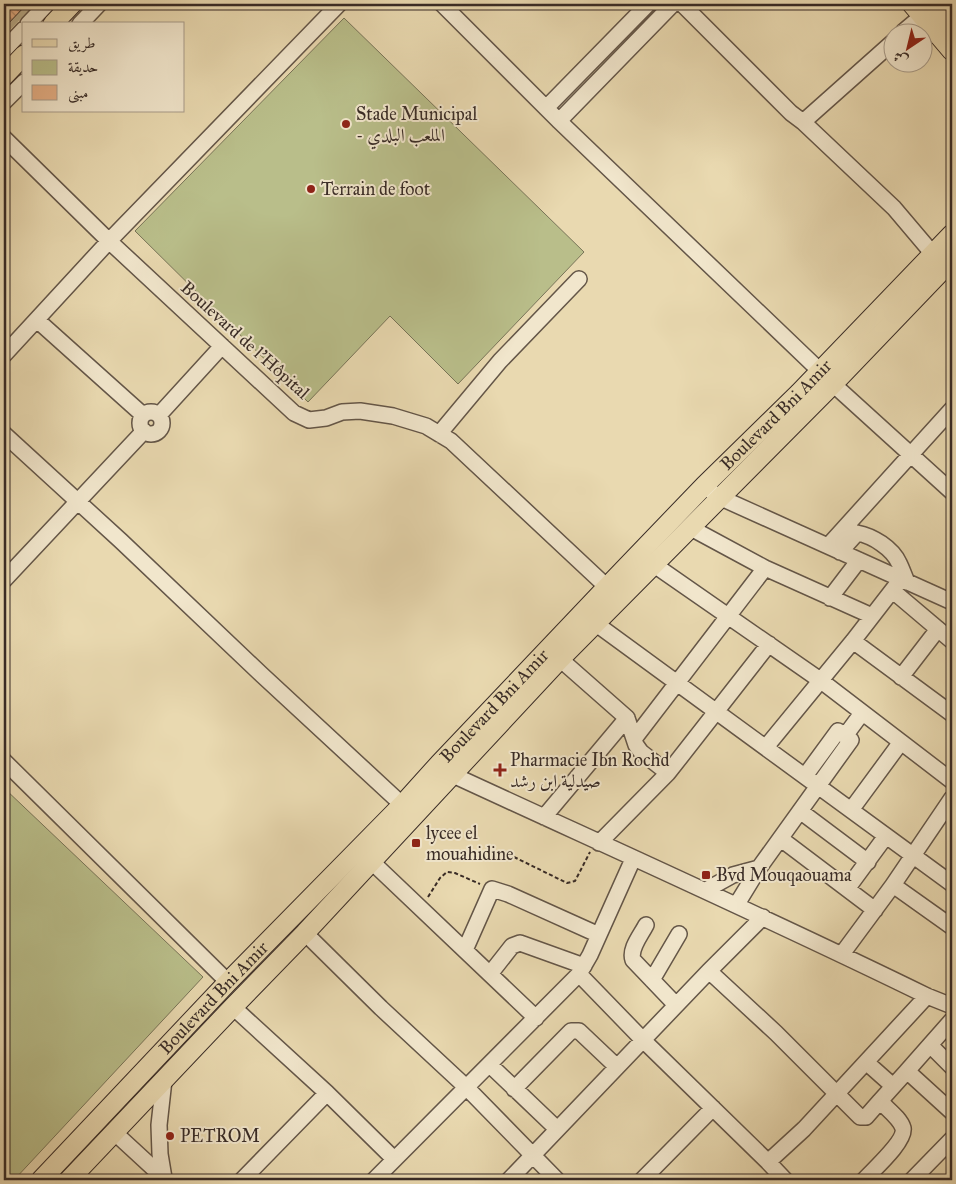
<svg xmlns="http://www.w3.org/2000/svg" width="956" height="1184" font-family="'IM FELL Great Primer',Amiri,serif">
<defs>
<pattern id="building-back-hatch" width="6" height="6" patternUnits="userSpaceOnUse" patternTransform="scale(1.25)"><rect width="6" height="6" fill="#e4ae84"/><path d="M-1 5l2 2M0 0l6 6M5-1l2 2" fill="none" stroke="#ba8e6c"/></pattern>
</defs>
<rect width="100%" height="100%" fill="#e9d9b0"/>
<filter id="stains"><feTurbulence type="fractalNoise" baseFrequency=".004" numOctaves="4"/><feColorMatrix values="0 0 0 0 .2 0 0 0 0 .09 0 0 0 0 .02 0 0 0 .5 -.17"/></filter>
<radialGradient id="worn" r=".72"><stop offset=".6" stop-color="#630" stop-opacity="0"/><stop offset="1" stop-color="#630" stop-opacity=".3"/></radialGradient>
<path fill="#b9be8a" stroke="#787458" d="M344 18 584 252 458 384 390 316 308 402 135 231Z
M4 788 203 977 14 1180H4Z"/>
<path fill="#0003" d="M4 4H35L4 36Z"/>
<path fill="url(#building-back-hatch)" stroke="#382b26" d="M4 4H27L4 28Z"/>
<g fill="none" stroke-linecap="round" stroke-linejoin="round">
<defs>
<path id="minor" d="M442 4 559 121 820 371
M682 4 791 113 803 122 894 41
M28 24 47 4
M80 24 99 4
M903 32 922 16
M4 50 24 29
M4 102 24 82
M546 108 648 4
M559 121 673 4
M803 122 894 208 933 254
M4 138 109 241 294 413 309 420 326 418 342 412 360 411 393 416 426 426 451 441 607 587
M37 320 143 415
M4 355 109 241 339 4
M833 384 952 492
M140 423a11 11 0 1 1 22 0a11 11 0 1 1-22 0Z
M159 415 222 346
M4 434 121 541 262 675 409 811
M439 434 500 361 579 279
M712 492 719 497 952 602
M689 527 765 568 872 616
M828 546 952 409
M840 552 857 533C873 536 892 548 899 563 902 569 904 575 907 582
M653 564 820 680 952 781
M4 580 144 431
M893 591 952 641
M830 598 859 560
M595 623 952 884
M853 641 952 714
M560 659 627 718 636 745 641 752 668 773
M901 677 938 629
M845 736 862 713
M634 739 765 568
M766 747 853 641 901 579
M4 761 228 982
M445 769 453 775C611 848 770 919 927 996L952 1006
M851 810 901 742
M800 811 868 862
M544 817 627 718
M781 839 875 910
M599 843 668 773 769 644
M372 862 536 1018
M893 885 952 927
M847 889 886 836
M706 890 733 875 759 868
M737 904 759 868 851 740 838 731 805 776
M646 925C641 935 629 949 633 960L676 1005
M305 933 381 1008 466 1087 557 1180
M465 950 492 889 508 894 599 935
M842 954 893 885 952 798
M709 971 776 1033 860 1117H866L880 1101
M490 974 512 946 520 943 584 966
M579 974 643 1040 768 1162 785 1180
M652 980 679 934
M233 1007 327 1093 394 1159
M952 1020 907 1071 952 1112
M930 1045 952 1067
M866 1062 893 1086
M490 1065 557 1129
M514 1089 571 1031H579L617 1067
M115 1133 165 1179
M768 1162 804 1129 927 996
M164 1178 160 1154 159 1125 164 1080
M242 1180 327 1093
M374 1180 579 974 590 955 633 859
M509 1180 709 971 763 917
M642 1180 713 1108
M864 1180C873 1170 906 1141 903 1128 900 1118 887 1109 880 1101L907 1071
M912 1180 952 1139"/>
<g id="major">
<path d="M912 4 952 51"/>
<path d="M934 4 952 24"/>
<path d="M53 24 72 4"/>
<path d="M4 76 24 55"/>
<path id="s1" d="M41 1180 228 982 402 805 439 764 607 587 704 486 799 393 952 234"/>
<path d="M69 1180 233 1007 305 933 560 659 833 384 952 260"/>
</g>
</defs>
<use href="#minor" stroke="#645648" stroke-width="18"/>
<use href="#major" stroke="#382b26" stroke-width="21"/>
<path stroke="#382b26" stroke-width="2" stroke-dasharray="4 2.5" stroke-linecap="butt" d="M514 857 567 883 575 881 590 852
M428 897 440 878 447 872 455 873 480 884"/>
<use href="#minor" stroke="#f1e6cc" stroke-width="15"/>
<use href="#major" stroke="#e9d9b0" stroke-width="19"/>
</g>
<g fill="#8f2418" stroke="#f1e6cc" stroke-width="2">
<circle cx="346" cy="124" r="5"/>
<circle cx="311" cy="189" r="5"/>
<path d="M497.5 762.5h5v5h5v5h-5v5h-5v-5h-5v-5h5z"/>
<rect x="411" y="838" width="10" height="10" rx="2.5"/>
<rect x="701" y="870" width="10" height="10" rx="2.5"/>
<circle cx="170" cy="1136" r="5"/>
</g>
<g text-anchor="middle" stroke-width="4" stroke-linejoin="round" paint-order="stroke">
<g font-size="18" fill="#382b26" stroke="#f1e6cc" text-anchor="start">
<text x="356" y="120">Stade Municipal<tspan x="356" dy="21">- الملعب البلدي</tspan></text>
<text x="321" y="195">Terrain de foot</text>
<text x="510" y="766">Pharmacie Ibn Rochd<tspan x="510" dy="21">صيدلية ابن رشد</tspan></text>
<text x="426" y="839">lycee el<tspan x="426" dy="21">mouahidine</tspan></text>
<text x="716" y="881">Bvd Mouqaouama</text>
<text x="180" y="1142">PETROM</text>
</g>
<g font-size="18" fill="#382b26" stroke="#f1e6cc">
<text transform="translate(245 340) rotate(42)" y="6">Boulevard de l'Hôpital</text>
<text dy="6" stroke="none"><textPath href="#s1" startOffset="1061">Boulevard Bni Amir</textPath></text>
<text dy="6" stroke="none"><textPath href="#s1" startOffset="656">Boulevard Bni Amir</textPath></text>
<text dy="6" stroke="none"><textPath href="#s1" startOffset="251">Boulevard Bni Amir</textPath></text>
</g>
</g>
<rect width="956" height="1184" fill="none" stroke="#e9d9b0" stroke-width="20"/>
<rect x="5" y="5" width="946" height="1174" fill="none" stroke="#382b26" stroke-width="2.5"/>
<rect x="10" y="10" width="936" height="1164" fill="none" stroke="#382b26"/>
<rect x="22" y="22" width="162" height="90" fill="#f1e6cc" stroke="#a79b8a"/>
<rect x="32" y="39" width="25" height="8" fill="#e9d9b0" stroke="#a79b8a"/>
<text x="68" y="48" font-size="15" fill="#382b26">طريق</text>
<rect x="32" y="60" width="25" height="15" fill="#b9be8a" stroke="#a79b8a"/>
<text x="68" y="72" font-size="15" fill="#382b26">حديقة</text>
<rect x="32" y="85" width="25" height="15" fill="#e4ae84" stroke="#a79b8a"/>
<text x="68" y="98" font-size="15" fill="#382b26">مبنى</text>
<g transform="translate(908 48) rotate(215)"><circle r="24" fill="#f1e6cc" stroke="#a79b8a"/>
<path d="M0-4L9 19L0 12L-9 19Z" fill="#8f2418"/>
<text y="-8" font-size="14" font-weight="bold" text-anchor="middle" fill="#382b26">ش</text>
</g>
<rect width="100%" height="100%" filter="url(#stains)"/>
<rect width="100%" height="100%" fill="url(#worn)"/>
</svg>
